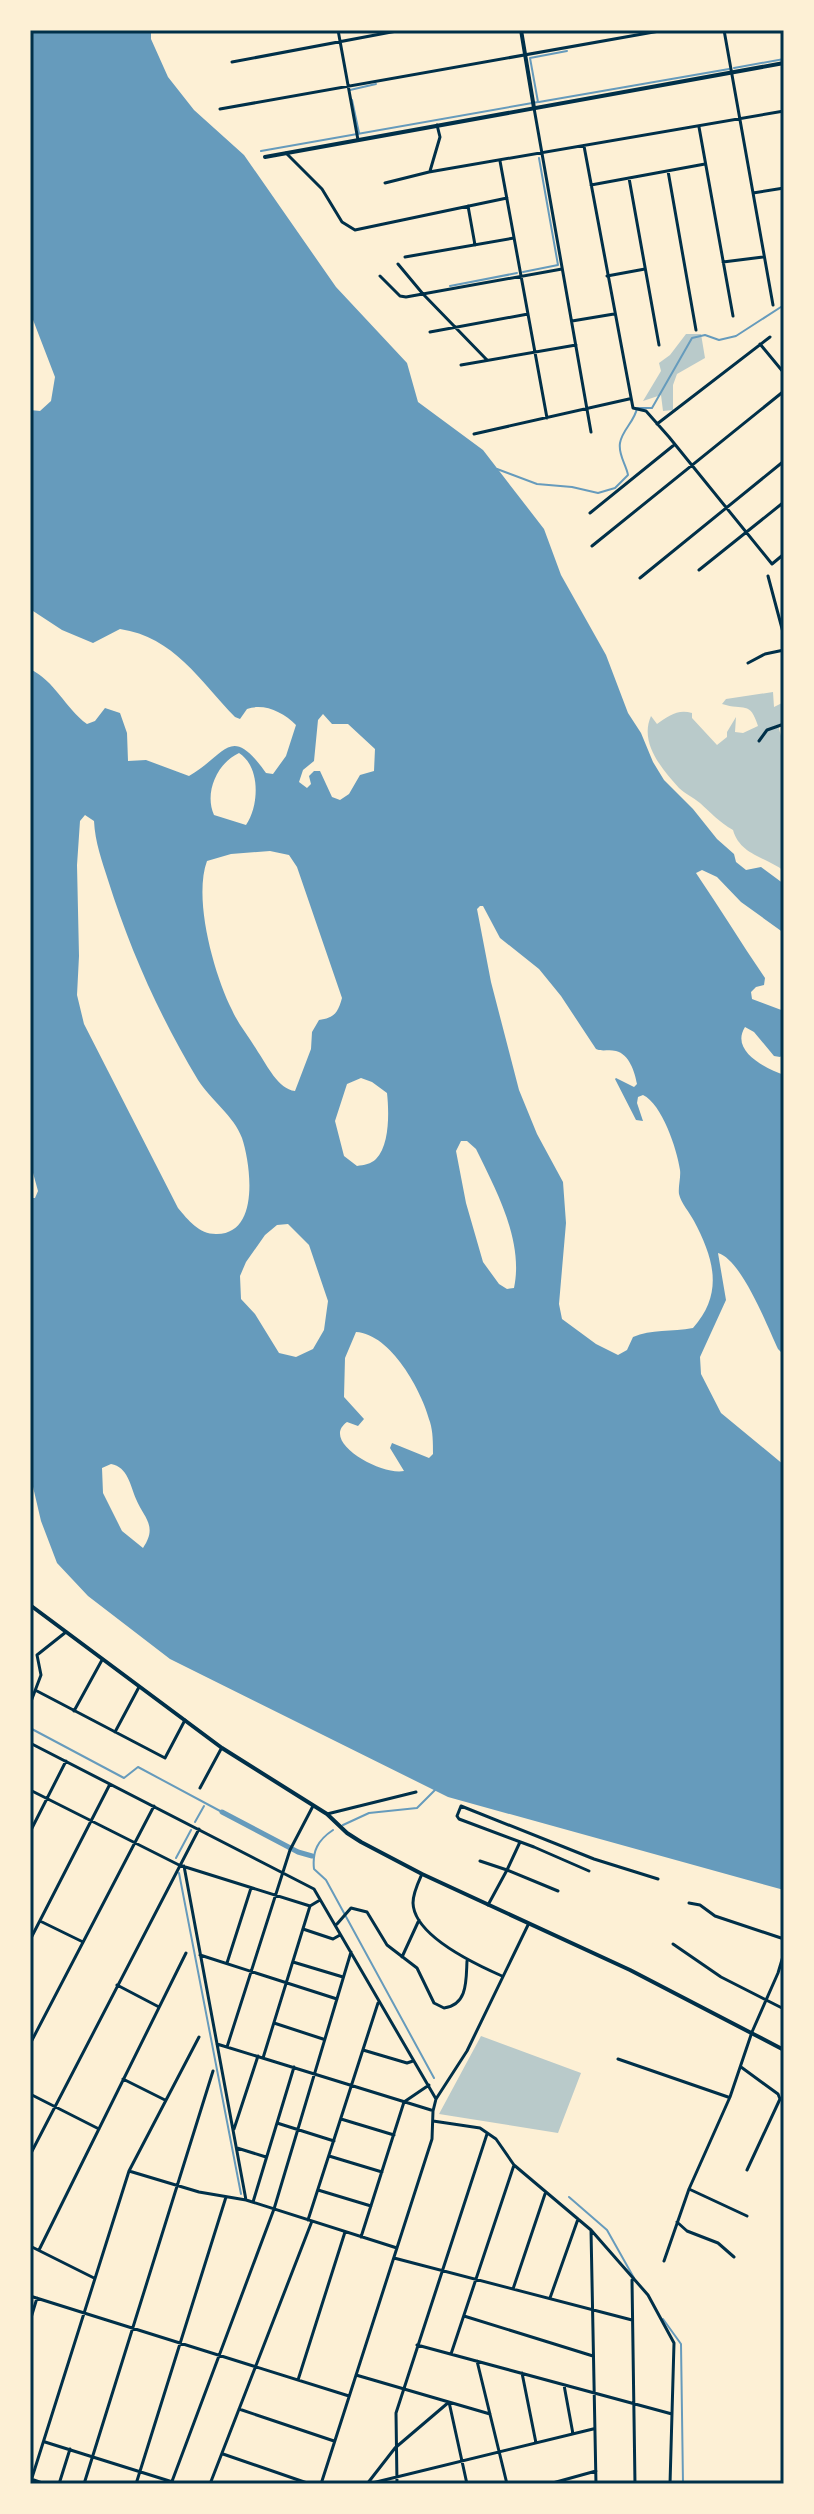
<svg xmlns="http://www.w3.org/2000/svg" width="814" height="2514" font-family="Lora,serif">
<rect width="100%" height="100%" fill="#fdf0d5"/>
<path fill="#b9caca" d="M686 334H701L705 358 677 374 673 385V410L663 411 661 395 643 401 661 371 659 363 670 355Z
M773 692 774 707 784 702V722L778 725 784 747V871C766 857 740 855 733 830 719 822 711 813 700 803 693 797 685 794 679 788 662 769 639 743 651 716L657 724C669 716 677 709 692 713V718L717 745 727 737V732L736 717 735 732 743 733 758 726C750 700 744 711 722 704L726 699Z
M481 2036 581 2073 558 2133 439 2114Z"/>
<path fill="#669bbc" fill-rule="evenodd" d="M30 30H151V39L168 77 194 110 244 155 336 287 407 363 418 402 483 450 544 529 561 575 606 655 628 713 641 733 653 762 664 780 693 809 717 839 734 854 736 862 746 870 761 867 784 884V933L741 902 717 877 702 870 696 873C720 908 741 943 765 978L764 985 756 987 751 992 752 999 784 1011V1054L780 1057 774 1056 754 1032 745 1027C730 1051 765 1068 784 1075V1355L778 1349C767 1326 742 1260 718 1253L726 1300 700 1357 701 1374 721 1413 784 1465V1890L448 1797 170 1659 88 1596 57 1563 41 1521 30 1474V1198H35L38 1191 30 1162V669C55 681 65 708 87 724L95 721 105 708 120 713 127 733 128 761 146 760 189 776C226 755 230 722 266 773L273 774 286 756 296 725C283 712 264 703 247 709L240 719 235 717C200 681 174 637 120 629L93 643 62 630 30 609V410L40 411 51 401 55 377 30 312ZM323 714 332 724H348L375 749 374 771 360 775 349 794 340 800 332 797 320 771H314L309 776 311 784 307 788 299 782 303 770 314 761 318 720ZM239 753C261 767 259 806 246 825L214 815C204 793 217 763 239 753ZM85 815 94 821C95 842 102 861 108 880 130 950 160 1017 198 1080 210 1099 234 1116 242 1138 251 1165 260 1235 216 1234 199 1234 188 1220 178 1208L84 1024 77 995 79 956 77 865 80 821ZM270 851 289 855 297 867 342 998C338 1013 334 1018 319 1020L312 1032 311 1049 295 1091C278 1089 267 1065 258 1052 250 1038 238 1024 232 1010 214 974 193 899 207 861L231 854ZM480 906H483L500 938 539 969 561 996 596 1049C603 1052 608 1049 616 1051 629 1054 635 1072 637 1084L634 1087 616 1078 615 1079 636 1120 643 1121 637 1103 638 1097 643 1095C662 1104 677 1149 680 1170 681 1177 678 1187 679 1194 681 1203 690 1213 694 1221 714 1259 724 1293 693 1328 672 1332 651 1329 633 1337L627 1350 618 1355 596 1344 562 1319 559 1304 566 1223 563 1182 537 1134 519 1090 491 982 477 909ZM361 1078 372 1082 387 1093C389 1111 390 1145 376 1159 371 1164 364 1165 357 1166L344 1156 335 1121 347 1084ZM461 1141H467L476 1149C496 1190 524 1241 514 1288L507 1289 499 1284 483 1262 466 1203 456 1151ZM288 1224 309 1245 328 1301 324 1330 313 1349 296 1357 279 1353 255 1314 241 1299 240 1276 246 1262 265 1235 277 1225ZM356 1332C391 1334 422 1391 430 1422 433 1432 433 1443 433 1454L429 1458 392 1443 390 1448 404 1471C382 1476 319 1442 347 1422L358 1426 364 1419 344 1397 345 1358ZM111 1464C128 1467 130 1485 136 1499 144 1518 158 1526 143 1548L122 1531 103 1493 102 1468Z"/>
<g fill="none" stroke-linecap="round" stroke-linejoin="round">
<path stroke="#669bbc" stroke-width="2" d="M734 68 784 59
M350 90 376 84
M352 100 359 133
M539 102 729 69
M261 151 538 102 530 58 567 51
M523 272 558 265 539 158
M450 286 517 273
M497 469 537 484 572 487 598 493 615 488 628 475C626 464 618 455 620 443 622 430 635 421 637 408H652L692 338 705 335 719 340 736 336 784 305
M30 1728 124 1778 138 1767 222 1812
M195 1822 204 1806
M343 1825 369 1813 417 1808 435 1790
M333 1830C318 1840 312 1851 314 1869L326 1880 434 2078
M176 1858 191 1830
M179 1873 241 2194
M569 2197 607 2230 634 2278
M663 2319 681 2344 683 2484"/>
<path stroke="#669bbc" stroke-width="5" d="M222 1812 298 1852 312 1856"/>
<path stroke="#003049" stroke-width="3" d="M338 30 358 140
M724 30 773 305
M232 62 402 30
M534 108 591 432
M220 109 665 30
M699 127 733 316
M584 146 633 408 646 411 669 437 772 564 784 554
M286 153 322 189 342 222 355 230 507 198
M500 161 547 418
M430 171 440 137 437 125
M668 171 696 330
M629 178 659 345
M385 183 429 172 784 111
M591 185 705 164
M753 193 784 188
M468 206 475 245
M405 257 514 238
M723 262 763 257
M398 264 423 294 487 360
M380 276 400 296 406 297 562 269
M607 276 645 269
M572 321 614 314
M430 332 528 314
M760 344 784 373
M461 365 576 345
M657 424 770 337
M474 434 629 399
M590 513 674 445
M592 546 784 391
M699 570 784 502
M768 576 784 636
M640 578 784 461
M748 663 765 654 784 650
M759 741 767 730 784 724
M37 1691 165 1758 185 1720
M30 1704 41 1675 37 1655 66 1632
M74 1711 102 1660
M115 1732 139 1687
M30 1743 314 1889 436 2099
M200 1788 221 1749
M30 1790 179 1865 310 1906
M327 1814 416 1792
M30 1832 66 1761
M480 1861 507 1870 520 1842
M184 1866 246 2200
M589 1871 534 1847 459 1819 457 1816 461 1806 594 1859 658 1879
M422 1874C418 1883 413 1893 413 1903 414 1936 477 1965 502 1976
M689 1903 700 1905 715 1916 784 1939
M488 1905 507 1870 558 1891
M40 1921 83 1942
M337 1924 351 1908 367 1912 387 1945 417 1968 434 2003 444 2008C468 2005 466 1980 467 1961
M303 1929 333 1939 340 1935
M30 1940 110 1784
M673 1944 721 1977 784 2009
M200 1955 337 1999
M402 1957 419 1920
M293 1962 343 1977
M227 1963 251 1888
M117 1985 159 2007
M274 2023 323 2039
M30 2044 154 1806
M217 2044 431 2110
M227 2047 290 1850 313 1806
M363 2050 407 2063 413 2061
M263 2058 310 1906 320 1900
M618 2059 728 2097
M741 2067 778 2094 780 2099 747 2170
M123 2079 165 2100
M30 2094 99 2129
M341 2119 394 2135
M433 2121 480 2128 496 2139 514 2165 591 2230 648 2295 674 2343 670 2484
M277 2123 334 2141
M234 2129 258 2056
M237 2148 266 2157
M30 2155 199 1829
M329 2156 382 2172
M129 2171 199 2192 246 2200 397 2248
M689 2189 747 2216
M318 2190 371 2206
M253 2202 294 2067
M308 2220 378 2003
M677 2222 687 2231 718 2243 734 2257
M591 2230 596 2484
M361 2237 404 2102 429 2085
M30 2246 94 2278
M39 2250 186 1953
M394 2258 632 2320
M664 2261 689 2189 730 2097 752 2032 778 1973 784 1953
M632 2280 635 2484
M513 2289 545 2194
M30 2296 349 2396
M550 2298 578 2219
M464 2316 593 2356
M30 2321 37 2298
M417 2345 672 2414
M451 2354 514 2165
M477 2361 507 2484
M522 2373 536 2443
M356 2375 490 2414
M298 2380 345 2232
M564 2385 573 2434
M239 2409 334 2441
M45 2442 179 2484
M223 2454 310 2484
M31 2479 45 2484
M30 2484 129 2171 199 2037
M59 2484 70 2449
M84 2484 213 2071
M136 2484 226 2197
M171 2484 274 2209 351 1952
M210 2484 312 2221
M321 2484 432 2139 433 2111 436 2099 467 2051 528 1925
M367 2484 395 2448 449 2402 467 2484
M368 2484 593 2429
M397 2484 396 2413 487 2134
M549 2484 596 2471"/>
<path stroke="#003049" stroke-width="4" d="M521 30 534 108
M265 157 784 63
M30 1605 222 1748 327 1814 347 1833 361 1842 422 1874 630 1970 784 2050"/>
</g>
<rect width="814" height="2514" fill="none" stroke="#fdf0d5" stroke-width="64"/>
<rect x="32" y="32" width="750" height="2450" fill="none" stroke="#003049" stroke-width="3"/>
</svg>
